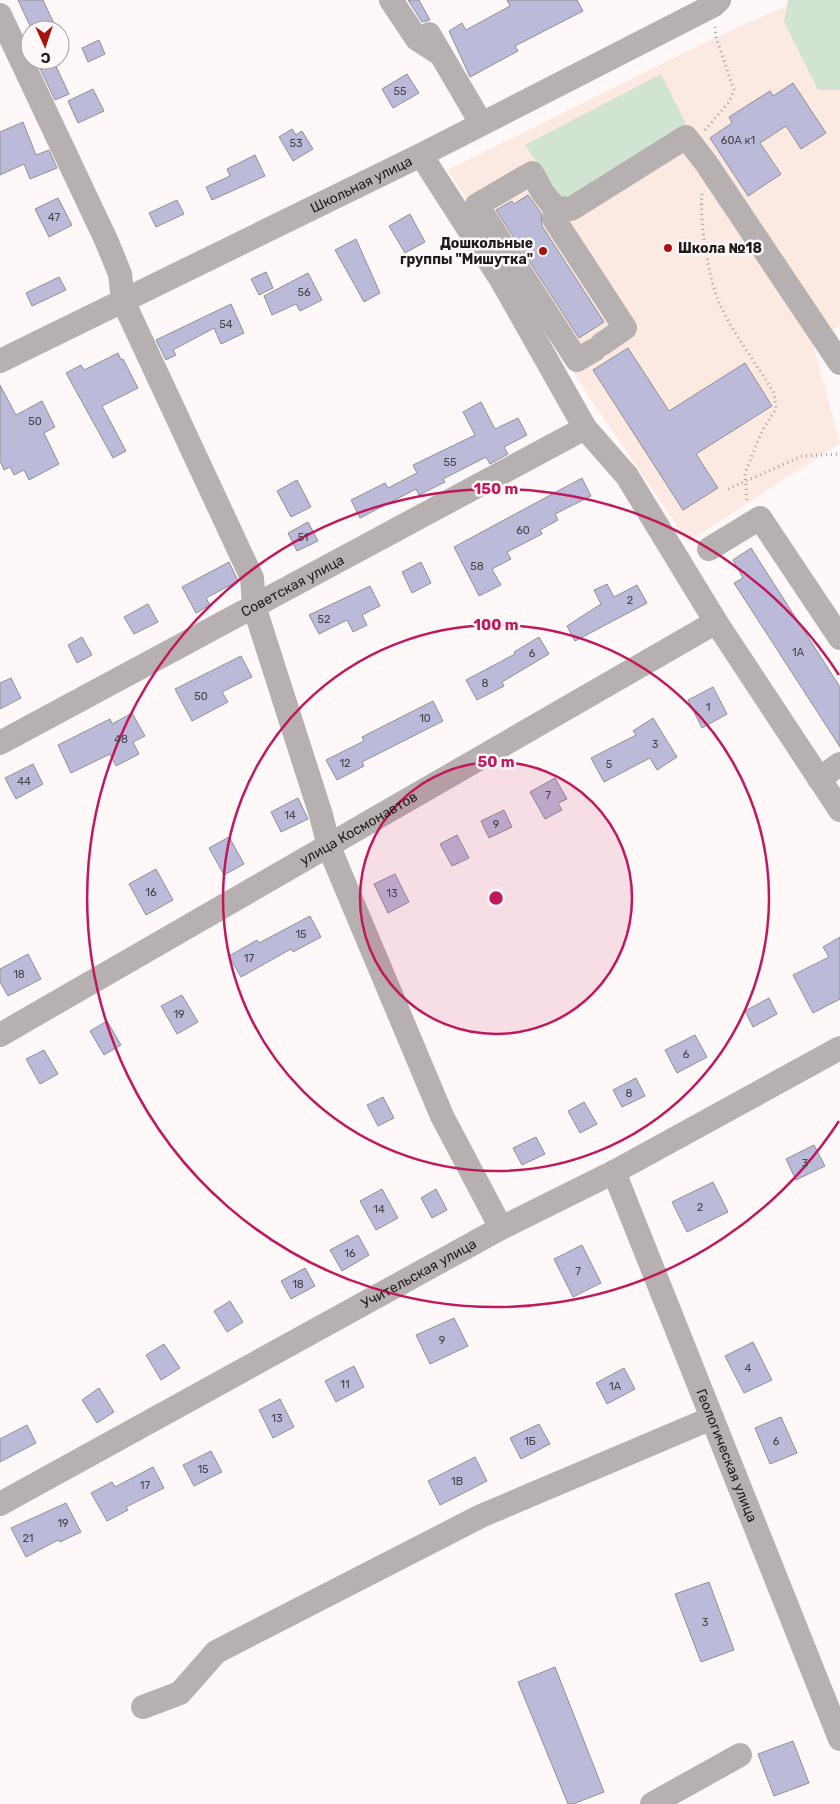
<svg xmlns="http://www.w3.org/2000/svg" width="840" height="1804" font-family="Rubik,sans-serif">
<rect width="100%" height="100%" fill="#fef9f8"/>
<path fill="#fce9e1" d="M800 0 840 19V325L813 344 840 443 688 542 578 380 448 170 716 37Z"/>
<path fill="#d1e3d1" d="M788 0H840V90H818L784 22Z
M661 74 686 124 563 201 525 145Z"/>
<path fill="#bbbbd9" stroke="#8f8f98" d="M18 0H43L57 30H32Z
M408 0H419L430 20 422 22Z
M507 0H577L583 11 515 46 518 51 470 77 449 31 462 23 466 30 510 6Z
M99 40 105 54 88 62 82 48Z
M36 60H53L69 94 55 100Z
M407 74 419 93 393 108 382 89Z
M793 83 826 133 801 149 786 126 760 143 781 174 748 196 710 138 732 123 729 117 770 91 773 96Z
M93 89 104 111 78 123 68 101Z
M23 122 36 155 49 150 57 168 30 179 24 164 0 175V132Z
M292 129 296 135 302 131 313 149 293 161 279 137Z
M255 155 265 176 212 200 206 187 230 176 227 169Z
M528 195 541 213 542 226 604 322 579 338 496 210 512 201 514 204Z
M58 198 72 225 49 237 35 209Z
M177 200 184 214 156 227 149 213Z
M410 214 425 242 405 253 389 226Z
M356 239 380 293 364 302 335 250Z
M266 272 273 288 259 295 251 279Z
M308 273 322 300 300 311 296 304 272 315 264 296Z
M59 277 66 290 32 306 26 293Z
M231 304 244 333 221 344 214 328 173 350 176 355 166 360 156 340Z
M628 348 669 411 745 363 772 406 696 454 718 488 683 510 593 370Z
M118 353 121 360 123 359 138 388 102 406 126 451 113 458 66 373 81 365 84 370Z
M0 385 16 415 42 401 55 427 44 433 59 464 29 480 24 470 14 475 10 467 4 470 0 461Z
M481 402 495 429 518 418 527 435 504 447 508 454 490 464 486 457 443 479 445 482 419 495 416 489 360 518 351 500 385 483 388 488 417 473 413 465 475 435 463 412Z
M582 478 591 496 555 514 558 520 540 530 542 534 507 552 511 559 492 569 501 585 479 596 454 547Z
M297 480 311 507 291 517 277 491Z
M308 522 318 541 297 551 288 533Z
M751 548 840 687V747L734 583 743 578 733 560Z
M229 562 238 581 206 598 210 605 196 613 182 587Z
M421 562 431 583 412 593 402 572Z
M607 584 614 597 637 585 647 603 575 641 567 626 601 604 594 590Z
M370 586 380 606 362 615 367 625 353 632 347 620 319 634 309 615Z
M148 604 158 622 134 634 124 617Z
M82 637 92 655 77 663 68 645Z
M539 637 549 654 502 682 504 686 477 700 466 680 515 654 514 652Z
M241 656 252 677 222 692 228 702 192 721 175 689Z
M11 678 21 698 0 709V683Z
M713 687 727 714 702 728 688 700Z
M433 701 443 721 362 762 364 766 337 780 326 760 364 741 362 737Z
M132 713 145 736 133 742 139 754 116 766 110 754 71 773 58 745 110 719 112 724Z
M653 718 677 757 657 770 650 758 604 782 591 758 636 735 633 731Z
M33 764 43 784 16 799 5 778Z
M555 778 567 799 558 803 562 810 545 819 530 792Z
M298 798 308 819 281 832 271 812Z
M504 810 512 827 489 838 481 821Z
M457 835 469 858 452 866 440 844Z
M229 837 244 864 224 875 209 848Z
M156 869 173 900 146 915 129 884Z
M395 874 409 902 388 913 374 884Z
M310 916 321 937 293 952 291 949 241 977 229 956 257 940 259 943Z
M840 937V999L813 1013 793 975 829 957 823 947Z
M28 954 41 979 8 996 0 982V969Z
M182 995 198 1022 177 1034 161 1006Z
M769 998 777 1014 753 1027 745 1011Z
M107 1021 121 1045 104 1055 90 1031Z
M695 1035 707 1057 677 1073 665 1050Z
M44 1050 58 1074 40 1084 26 1059Z
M636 1078 645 1096 622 1107 613 1090Z
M383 1097 394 1118 378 1126 367 1105Z
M584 1102 597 1124 580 1133 568 1111Z
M536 1137 545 1154 522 1165 513 1148Z
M814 1145 825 1166 796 1180 786 1159Z
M713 1182 728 1212 687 1232 672 1202Z
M382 1189 398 1218 376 1230 360 1201Z
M436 1189 447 1210 432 1218 421 1198Z
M358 1235 369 1255 342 1271 330 1250Z
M582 1245 601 1283 573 1297 554 1259Z
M305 1268 315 1286 291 1299 281 1281Z
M230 1301 243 1322 227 1332 214 1311Z
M454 1318 468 1346 430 1364 416 1335Z
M753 1342 772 1380 744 1393 725 1356Z
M164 1344 180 1368 161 1380 146 1355Z
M354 1366 364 1387 336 1402 325 1381Z
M624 1368 635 1389 607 1404 596 1383Z
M99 1388 114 1412 97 1423 82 1400Z
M280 1399 294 1427 273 1438 259 1410Z
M781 1417 797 1453 770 1464 755 1428Z
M539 1424 550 1444 521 1459 510 1438Z
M27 1425 36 1443 0 1462V1439Z
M211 1451 222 1472 194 1486 183 1465Z
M475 1457 487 1481 440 1505 428 1481Z
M153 1467 164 1488 126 1507 128 1510 107 1521 91 1493 112 1482 115 1487Z
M66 1503 81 1532 60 1542 58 1540 26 1557 11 1528Z
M709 1582 734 1650 701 1662 675 1594Z
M555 1667 604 1792 573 1804H568L518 1682Z
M793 1741 809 1783 774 1796 758 1754Z"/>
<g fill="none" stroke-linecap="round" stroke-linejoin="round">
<path stroke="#a5a09f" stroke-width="3" stroke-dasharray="1 4" stroke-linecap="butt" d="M705 130 729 102 734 90 716 37 715 27
M702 194C699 222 709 282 721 307 736 337 757 365 774 393L776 409 762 431 745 473 747 503
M728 489 802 456 840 454"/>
<g stroke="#b6b1b0" stroke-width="24">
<path d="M391 0 417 39 437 52"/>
<path d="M0 15 107 242 120 274 123 301 252 578 254 606 321 815 329 847 442 1116 501 1228"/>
<path d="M429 34 481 123"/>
<path d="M421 155 502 281 585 428 627 476 716 622 840 810"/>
<path d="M555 208 554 219 625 328 602 344"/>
<path d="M594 350 577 360 477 205 532 173 543 193 555 208 571 209 686 137 706 163 840 363"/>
<path id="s1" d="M0 361 421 155 714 5 719 0"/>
<path d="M709 549 760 518 840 638"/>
<path id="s2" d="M0 743 585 428"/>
<path d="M819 779 840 764"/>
<path id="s3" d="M0 1035 716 622"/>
<path id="s4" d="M614 1172 840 1739"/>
<path id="s5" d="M0 1504 501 1228 614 1172 840 1048"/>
<path d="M143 1707 180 1693 216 1652 481 1516 712 1418"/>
<path d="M652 1804 740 1755"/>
</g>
</g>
<circle cx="496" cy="898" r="136" fill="#c2185b" fill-opacity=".12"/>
<g fill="none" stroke="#c2185b" stroke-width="2.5">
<circle cx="496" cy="898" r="136"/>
<circle cx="496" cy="898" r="273"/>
<path d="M839 1121A409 409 0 1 1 839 675"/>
</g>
<g fill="#a71410" stroke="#fef9f8" stroke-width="2">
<circle cx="668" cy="248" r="5"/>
<circle cx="543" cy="251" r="5"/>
</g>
<g text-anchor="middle" stroke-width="5" stroke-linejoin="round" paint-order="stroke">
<g font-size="11" fill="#47444a">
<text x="400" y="95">55</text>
<text x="738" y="144">60А к1</text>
<text x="296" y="147">53</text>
<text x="54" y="221">47</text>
<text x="304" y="296">56</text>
<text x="226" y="328">54</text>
<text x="35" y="425">50</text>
<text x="450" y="466">55</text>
<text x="523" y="534">60</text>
<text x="303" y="541">51</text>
<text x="477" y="570">58</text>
<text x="630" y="604">2</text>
<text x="324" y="623">52</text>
<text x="798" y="656">1А</text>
<text x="532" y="657">6</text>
<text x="485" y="687">8</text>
<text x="201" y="700">50</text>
<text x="708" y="711">1</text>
<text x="425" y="722">10</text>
<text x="121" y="743">48</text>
<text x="655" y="748">3</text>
<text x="345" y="767">12</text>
<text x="609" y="768">5</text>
<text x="24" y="785">44</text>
<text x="548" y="799">7</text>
<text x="290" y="819">14</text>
<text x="496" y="828">9</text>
<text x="151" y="896">16</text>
<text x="392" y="897">13</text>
<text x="301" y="938">15</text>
<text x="249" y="962">17</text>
<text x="19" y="978">18</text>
<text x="179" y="1018">19</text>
<text x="686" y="1058">6</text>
<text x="629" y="1097">8</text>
<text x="805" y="1167">3</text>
<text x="700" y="1211">2</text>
<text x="379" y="1213">14</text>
<text x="350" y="1257">16</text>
<text x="578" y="1275">7</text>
<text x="298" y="1288">18</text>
<text x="442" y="1344">9</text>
<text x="748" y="1372">4</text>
<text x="345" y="1388">11</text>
<text x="615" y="1390">1А</text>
<text x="277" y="1422">13</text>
<text x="530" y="1445">1Б</text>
<text x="776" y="1445">6</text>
<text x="203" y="1473">15</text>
<text x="457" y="1485">1В</text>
<text x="145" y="1489">17</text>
<text x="63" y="1527">19</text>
<text x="28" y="1542">21</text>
<text x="705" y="1626">3</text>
</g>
<g font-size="14" fill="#201c1b" stroke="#fef9f8">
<text dy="5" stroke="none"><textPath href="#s1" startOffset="402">Школьная улица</textPath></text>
<text dy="5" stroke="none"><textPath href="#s2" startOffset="332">Советская улица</textPath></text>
<text dy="5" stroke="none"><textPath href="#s3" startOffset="414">улица Космонавтов</textPath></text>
<text dy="5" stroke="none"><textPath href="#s5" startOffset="478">Учительская улица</textPath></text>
<text dy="5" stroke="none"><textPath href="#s4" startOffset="305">Геологическая улица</textPath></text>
</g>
<g font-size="14" font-weight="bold" fill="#201c1b" stroke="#fef9f8" text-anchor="end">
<text x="533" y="248">Дошкольные<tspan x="533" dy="16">группы "Мишутка"</tspan></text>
<text x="678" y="253" text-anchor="start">Школа №18</text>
</g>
</g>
<circle cx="496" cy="898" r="8" fill="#c2185b" stroke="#fef9f8" stroke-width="2.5"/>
<g font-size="15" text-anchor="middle" font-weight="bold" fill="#c2185b" stroke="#fef9f8" stroke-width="5" stroke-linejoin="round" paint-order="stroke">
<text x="496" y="494">150 m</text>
<text x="496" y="630">100 m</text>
<text x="496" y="767">50 m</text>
</g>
<g transform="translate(45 45) rotate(177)"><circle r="24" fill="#fef9f8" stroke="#a5a1a0"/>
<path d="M0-4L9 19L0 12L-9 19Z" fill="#a71410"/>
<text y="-8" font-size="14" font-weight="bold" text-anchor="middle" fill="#201c1b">С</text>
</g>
</svg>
